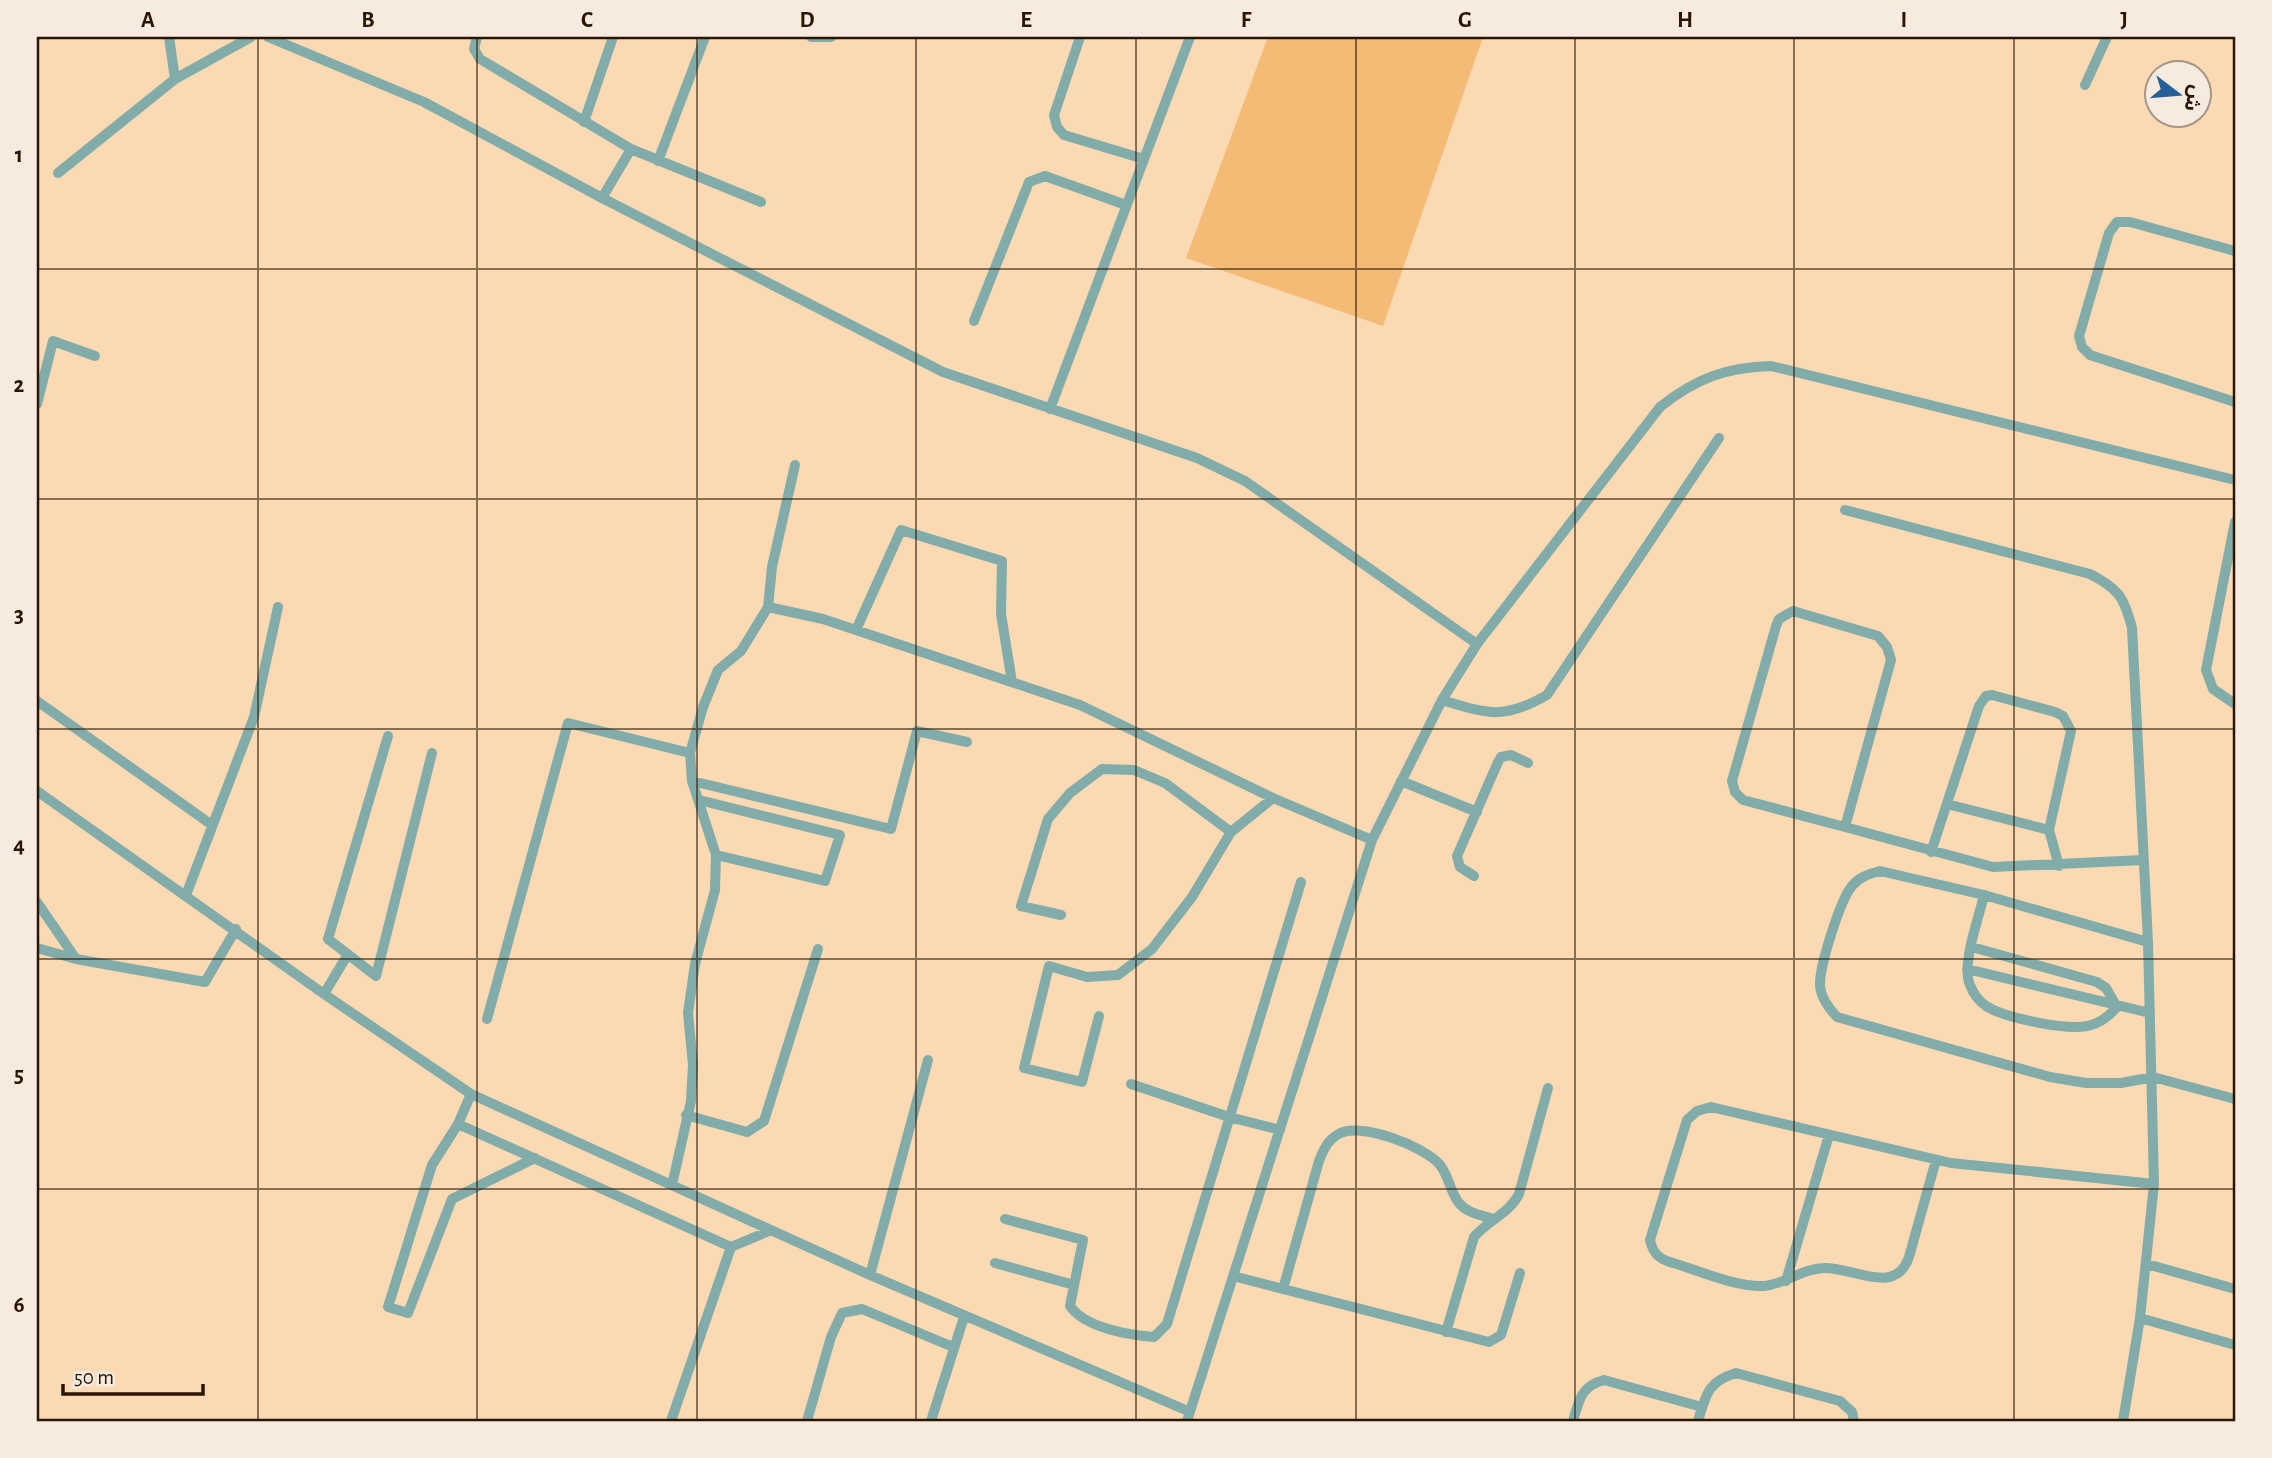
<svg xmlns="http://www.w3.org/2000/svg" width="2272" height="1458" font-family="'Alegreya Sans','Noto Sans Arabic',sans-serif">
<rect width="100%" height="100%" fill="#fbdab3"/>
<path fill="#f4bb76" d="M1268 37H1483L1383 326 1186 258Z"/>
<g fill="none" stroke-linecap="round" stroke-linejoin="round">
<path stroke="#81aca9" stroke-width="10" d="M169 37 175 79
M268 37 424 102 602 198 943 372 1197 458 1245 481 1477 644
M477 37 474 49 480 59 631 149 761 202
M811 37H831
M1080 37 1054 115 1057 127 1064 135 1144 159
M2085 85 2107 37
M584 122 613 37
M658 161 705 37
M58 173 175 79 251 37
M602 198 631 149
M2235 251 2130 222H2117L2109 233 2079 336 2082 347 2090 355 2235 402
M974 321 1029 182 1045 176 1126 205
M37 404 53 341 95 356
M1050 409 1190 37
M1845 510 2090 574C2119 589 2124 597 2132 628L2148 942 2154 1184 2140 1318 2123 1421
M2235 522 2206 670 2213 689 2235 704
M768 607 823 619 1080 705 1273 798 1372 840
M1793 611 1878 636 1887 647 1891 660 1845 827 1743 800 1735 792 1732 781 1776 626 1779 619Z
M856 630 901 530 1002 561 1001 614 1012 682
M1442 700C1488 714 1504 720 1547 695L1719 438
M37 701 212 825
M388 736 328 939 376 976 432 753
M692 781 891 829 917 731 967 742
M1401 781 1477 812
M37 791 324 994 471 1094 870 1275 1188 1411
M699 800 840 835 825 881 716 855
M1947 804 2049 830
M1845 827 1993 867 2143 860
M1931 852 1979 706 1986 696 1992 695 2055 712 2063 716 2071 731 2049 830 2059 866
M1474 876 1460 867 1457 856 1498 762 1501 757 1511 755 1528 763
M186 895 254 717 278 607
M37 902 76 959 205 982 236 929
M1061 915 1021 906 1048 819 1070 793 1102 769 1134 770 1165 783 1231 832
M2148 942 1984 895 1880 871C1869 874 1859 877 1852 886 1840 900 1820 965 1820 984 1820 997 1829 1008 1837 1017L2050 1077 2086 1083H2121L2153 1077 2235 1099
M1972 947 2097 982 2106 988 2117 1007C2110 1015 2102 1022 2091 1025 2070 1032 2005 1018 1986 1006 1979 1001 1973 993 1970 985 1961 964 1979 918 1984 895
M37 948 76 959
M1967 969 2150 1013
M324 994 348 954
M1099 1016 1082 1082 1024 1068 1049 966 1087 977 1118 975 1152 949 1192 897 1231 832 1273 798
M487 1019 568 723 690 753
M1131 1084 1229 1117 1280 1130
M471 1094 458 1124 731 1247
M686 1115 747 1132 764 1121 818 949
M458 1124 432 1165 388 1307 408 1313 452 1199 535 1158
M1936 1160 1909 1257C1896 1296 1855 1268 1825 1268 1803 1268 1786 1284 1764 1286 1734 1287 1698 1270 1670 1262 1658 1258 1653 1253 1650 1240L1687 1120 1697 1111 1711 1107 1951 1163 2154 1184
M672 1185 691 1101 693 1065 688 1013 695 964 715 890 716 855 692 781 690 753 703 707 718 670 741 651 768 607 772 567 795 465
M1005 1219 1083 1240 1070 1306C1085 1328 1129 1335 1154 1337L1167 1324 1301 882
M995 1263 1074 1285
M2147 1264 2235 1289
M870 1275 928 1060
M1233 1276 1489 1342 1501 1335 1520 1273
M1786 1281 1829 1135
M1283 1289 1319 1161C1323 1151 1327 1141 1337 1135 1358 1120 1424 1146 1440 1165 1449 1176 1450 1192 1459 1203 1467 1213 1481 1215 1493 1219
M2140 1318 2235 1345
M1446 1332 1474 1237C1488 1220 1509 1214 1519 1194L1548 1088
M671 1421 731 1247 769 1231
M807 1421 831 1337 842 1313 862 1309 953 1347
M931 1421 964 1317
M1187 1421 1372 840 1442 700 1477 644 1660 407C1695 379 1726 367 1771 366L2235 480
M1573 1421C1579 1400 1581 1386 1604 1380L1702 1407
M1698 1421C1706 1395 1707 1382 1736 1373L1840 1401 1852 1412 1854 1421"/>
</g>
<path fill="none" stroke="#2a1600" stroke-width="2" stroke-opacity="0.55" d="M258 37V1421M477 37V1421M697 37V1421M916 37V1421M1136 37V1421M1356 37V1421M1575 37V1421M1794 37V1421M2014 37V1421M37 269H2235M37 499H2235M37 729H2235M37 959H2235M37 1189H2235"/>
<rect width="2272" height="1458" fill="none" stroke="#f6ebde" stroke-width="77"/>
<g transform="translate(2178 94) rotate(106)"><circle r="33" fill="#f6ebde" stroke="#a49685" stroke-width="2"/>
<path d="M0-5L12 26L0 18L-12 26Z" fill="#276098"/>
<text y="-10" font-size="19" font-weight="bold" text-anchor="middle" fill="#2a1600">ش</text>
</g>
<path d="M63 1384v10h140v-10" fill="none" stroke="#2a1600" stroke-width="3.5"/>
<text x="74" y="1384" font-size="21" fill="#2a1600" stroke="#f6ebde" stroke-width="5" paint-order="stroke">50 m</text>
<rect x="38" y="38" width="2196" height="1382" fill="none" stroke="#2a1600" stroke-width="2.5"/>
<g font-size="23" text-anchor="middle" font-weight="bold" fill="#2a1600">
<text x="148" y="27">A</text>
<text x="368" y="27">B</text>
<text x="587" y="27">C</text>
<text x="807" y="27">D</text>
<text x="1026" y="27">E</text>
<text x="1246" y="27">F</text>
<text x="1465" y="27">G</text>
<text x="1685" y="27">H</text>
<text x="1904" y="27">I</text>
<text x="2124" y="27">J</text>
<text x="19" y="162">1</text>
<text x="19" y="392">2</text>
<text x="19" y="622">3</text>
<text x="19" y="852">4</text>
<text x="19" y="1082">5</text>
<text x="19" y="1312">6</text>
</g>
</svg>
